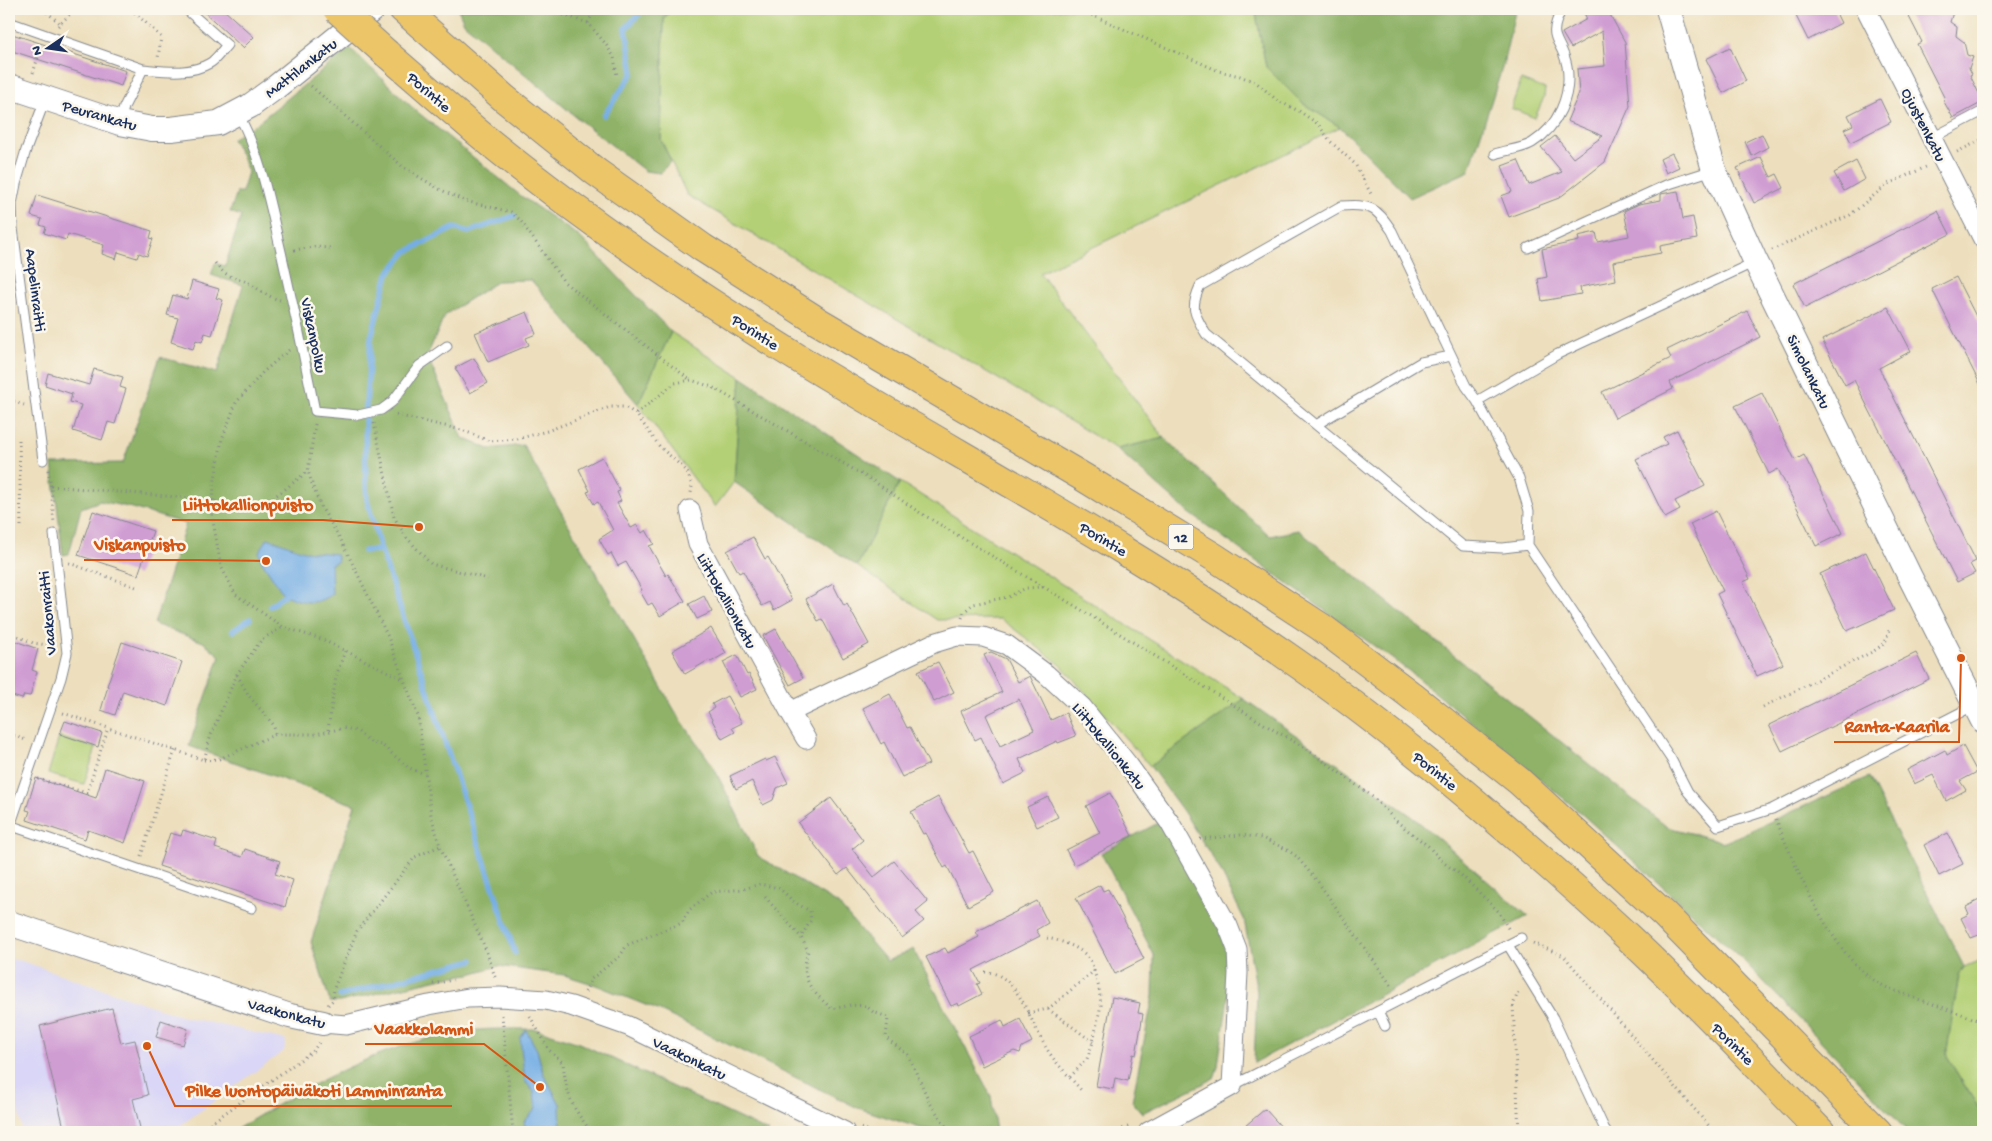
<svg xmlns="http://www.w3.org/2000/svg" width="1992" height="1141" font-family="'Gochi Hand',sans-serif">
<rect width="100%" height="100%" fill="#fbf7ec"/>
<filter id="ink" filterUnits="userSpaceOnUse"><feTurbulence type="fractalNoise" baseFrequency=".02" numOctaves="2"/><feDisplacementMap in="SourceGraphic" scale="10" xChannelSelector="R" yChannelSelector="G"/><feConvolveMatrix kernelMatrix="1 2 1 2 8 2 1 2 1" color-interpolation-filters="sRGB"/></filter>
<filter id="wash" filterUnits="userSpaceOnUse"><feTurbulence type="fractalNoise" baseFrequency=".0096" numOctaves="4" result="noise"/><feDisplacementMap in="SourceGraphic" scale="20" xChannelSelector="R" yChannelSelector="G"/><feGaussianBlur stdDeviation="1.12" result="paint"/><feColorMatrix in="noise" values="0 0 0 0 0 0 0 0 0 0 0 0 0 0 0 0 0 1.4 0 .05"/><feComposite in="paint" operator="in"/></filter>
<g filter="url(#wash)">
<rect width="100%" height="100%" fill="#eddfbd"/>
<path fill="#d9d6f7" d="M9 959 22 961 181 1016 286 1040 284 1051 171 1132 23 1131 9 1072Z"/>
<path fill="#b4d076" stroke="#68806a" d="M671 9H1257L1256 14 1266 67 1302 103 1340 127 1040 273 1164 438 1117 449 687 195 661 140 664 19Z
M1521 80 1545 89 1544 97 1535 118 1511 108Z
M671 332 741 377 734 482 715 507 638 404Z
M900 482 1244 699 1150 766 1061 665 1001 619 937 620 857 566Z
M59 737 96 748 84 784 48 774Z
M1983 959V1115L1947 1057V1049L1959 975 1964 967Z"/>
<path fill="#8fb267" stroke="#557062" d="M458 9H671L664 19 661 140 671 161 660 173 645 171 582 122 464 23Z
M1257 9H1514L1515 12 1503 65 1469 171 1410 198 1340 127 1302 103 1266 67 1256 14Z
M350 48 415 110 521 196 580 237 671 332 638 404 531 280 498 281 445 315 427 356 463 438 489 449 523 445 675 711 713 766 758 856 838 904 887 961 913 949 991 1096 996 1132H947L920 1128 858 1108 660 1011 596 985 564 975 498 966 470 974 447 977 340 1002H330L311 942 355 805 189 746 220 656 203 642 154 624 186 524 132 508 100 501 81 508 69 554 63 555 52 464 123 463 160 357 217 373 243 285 211 275 215 263 225 266 241 216 230 212 237 192H242L248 172 241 154 232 139 256 124Z
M741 377 900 482 857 566 734 482Z
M1164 438 1270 536 1298 530 1667 827 1725 842 1869 777 1964 967 1959 975 1947 1049V1057L1983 1115V1132H1908L1743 960 1574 807 1409 671 1188 512 1117 449Z
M1244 699 1413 817 1528 916 1254 1063 1257 992 1244 919 1219 868 1183 811 1150 766Z
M1162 821 1224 937C1236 977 1223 1025 1218 1066L1215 1077 1209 1081 1142 1113 1132 1101 1153 996 1154 955 1101 853Z
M536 1029 579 1043 769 1132H561L560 1104 543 1073 537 1050 525 1081 534 1092 536 1109 524 1122 527 1132H232C303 1089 377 1045 460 1032 485 1028 511 1029 536 1029Z"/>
<path fill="#75aee5" stroke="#486ea2" d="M268 538 304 551 336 554 338 561 331 564 332 594C313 607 304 602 284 595L261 560 259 552Z
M526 1030 537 1050 543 1073 560 1104 561 1132H527L524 1122 536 1109 534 1092 525 1081 520 1038Z"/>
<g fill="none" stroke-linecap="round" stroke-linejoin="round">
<path stroke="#75aee5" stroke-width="5.5" d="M604 115 633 73 626 28 644 9
M514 216 469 232 454 228 406 252 388 274 371 338 365 419 366 483 367 500 381 550 515 953
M364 551 381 550
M270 606 284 595
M233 631 250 619
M340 996 473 960"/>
</g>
<g id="blocks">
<path fill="#d09dd3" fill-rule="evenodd" d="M201 9H223L254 37 243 48Z
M1582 9H1607L1625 42 1630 106 1605 162 1559 198 1509 217 1501 196 1512 192 1502 166 1518 160 1529 185 1562 172 1541 147 1555 136 1573 158 1603 136 1567 121 1579 93 1577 69 1605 66 1602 31 1571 48 1562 33 1587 19Z
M1810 9H1834L1841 23 1808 40 1796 16Z
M1905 9H1954L1950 22 1957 27 1956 36 1964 42 1967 55 1973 57 1969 68 1972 74 1970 75 1983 102 1953 118 1943 100 1945 99 1917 44 1922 42Z
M9 33 126 71 121 86 9 50Z
M1730 47 1746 81 1723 93 1706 59Z
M1880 99 1891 122 1851 142 1844 129 1853 125 1848 115Z
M1762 134 1768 147 1752 156 1745 142Z
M1672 153 1679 167 1666 173 1660 159Z
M1761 157 1771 177 1777 174 1784 188 1754 203 1737 168Z
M1856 161 1865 179 1844 191 1834 173Z
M1678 191 1683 219 1693 217 1697 239 1660 246 1661 253 1613 262 1616 280 1580 287 1581 294 1542 301 1538 279 1547 277 1542 249 1579 241 1578 236 1596 232 1598 242 1629 236 1624 211 1639 204 1661 200V194Z
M37 195 152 231 150 238 153 239 147 256 139 253 137 258 118 252 116 259 102 254 104 245 68 234 66 240 44 233 46 227 40 225 42 219 31 216Z
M1938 211 1950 234 1805 308 1793 284Z
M1956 277 1983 330V390L1932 289Z
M192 281 219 289 216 298 223 300 212 335 205 333 202 342 196 340 193 349 171 342 178 318 167 315 173 295 187 299Z
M1888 307 1911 351 1879 368 1976 561 1970 564 1975 573 1957 582 1854 380 1845 385 1822 340Z
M1747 311 1760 337 1670 382 1673 389 1615 418 1602 392 1671 358 1667 350Z
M527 312 536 334 526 338 529 345 488 362 475 333Z
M474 358 488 383 470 393 455 368Z
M94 369 123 377 120 387 126 389 115 424 108 422 102 440 73 431 81 405 70 402 72 394 45 385 48 373 89 385Z
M1762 393 1795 460 1804 455 1843 533 1816 546 1778 469 1769 474 1735 406Z
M1677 430 1705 486 1675 501 1680 510 1665 518 1636 459 1667 444 1663 437Z
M602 457 620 491 617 492 621 501 617 503 631 528 637 525 642 533 646 530 654 544 649 546 666 576 668 574 685 601 660 616 652 603 648 605 640 591 642 590 626 562 618 566 611 553 608 555 599 539 613 530 598 502 594 504 587 492 590 491 579 469Z
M93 511 153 531 138 575 78 555Z
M1716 511 1750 579 1743 582 1783 664 1757 676 1717 594 1723 591 1690 524Z
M753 537 765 559 768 557 792 600 774 610 770 602 762 606 743 571 739 573 727 551Z
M1866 552 1894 610 1847 631 1820 574Z
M833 584 844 606 847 604 869 644 843 658 822 619 818 621 806 599Z
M704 596 712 612 697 619 689 604Z
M711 628 726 653 711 662 709 660 685 674 672 651Z
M776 629 803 678 790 685 763 636Z
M15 641 38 649 32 670 37 672 30 696 24 695 22 699 9 695V644L13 646Z
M122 642 182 662 167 706 123 691 115 715 101 710 108 686H107Z
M991 652 1006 659 1018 682 1030 676 1051 720 1066 713 1076 736 1058 743 1057 741 1019 759 1025 773 1003 784 981 737 975 740 961 711 1002 692 984 655ZM1019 699 1034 730 1000 746 986 715Z
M1916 653 1929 679 1782 751 1769 725Z
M737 655 747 675 749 674 757 689 740 697 723 662Z
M938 662 954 692 934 702 918 671Z
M890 694 907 728 910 727 929 764 902 777 884 742 881 744 863 708Z
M727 696 742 723 732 728 735 732 722 739 708 712 714 708 712 704Z
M65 721 102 733 98 747 60 734Z
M1963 746 1977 772 1960 781 1966 790 1946 801 1933 775 1914 784 1907 770 1945 750 1947 755Z
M775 757 788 783 777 788 773 800 763 805 752 781 736 789 730 776 765 759 766 761Z
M105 768 145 781 125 843 88 830 85 839 27 820 30 811 26 810 36 778 96 798Z
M1110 793 1132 836 1074 865 1066 850 1100 833 1086 806Z
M938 797 969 853 973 851 994 892 968 906 947 866 944 868 926 833 923 834 911 812Z
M1048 797 1058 817 1037 827 1027 807Z
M831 798 863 840 852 849 874 877 894 861 928 902 916 912 924 921 902 938 847 868 838 875 798 823Z
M183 830 217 841 215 848 242 857 245 849 280 861 275 874 293 880 285 907 159 866 170 833 181 836Z
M1948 833 1963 864 1939 876 1924 845Z
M1100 885 1103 891 1108 889 1144 959 1115 974 1076 898Z
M1983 898V943L1979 935 1971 938 1961 918 1969 914 1966 907Z
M1037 901 1048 923 1036 930 1040 936 973 970 980 983 977 984 982 994 959 1006 958 1003 951 1006 926 957 945 948 948 953 979 937 976 932Z
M1112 997 1140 1003 1138 1013 1143 1014 1136 1055 1133 1054 1128 1081 1115 1078 1113 1089 1096 1086Z
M112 1008 121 1043 135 1040 148 1095 133 1099 141 1132H65L40 1026Z
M1020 1019 1032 1042 1022 1047 1020 1053 1014 1051 982 1066 969 1036 1002 1020 1005 1027Z
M161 1020 188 1029 183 1045 156 1037Z
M1265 1109 1286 1132H1238Z"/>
</g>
</g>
<g filter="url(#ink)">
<use href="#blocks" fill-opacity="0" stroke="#84878e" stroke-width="1"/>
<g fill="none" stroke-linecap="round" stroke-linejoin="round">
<defs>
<path id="service" d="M9 22 143 69
M238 114C260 153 269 200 279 243 292 299 304 355 315 411L358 415 381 410 392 402 419 366 447 346
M120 122 124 107 143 69C165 71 190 75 210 63 217 59 222 50 227 45L186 9
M1932 138 1983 111
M1495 154C1506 150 1522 149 1532 143 1558 127 1572 95 1567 66 1562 38 1545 41 1562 9
M1528 248 1666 185 1713 170
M1755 262 1558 354 1477 401 1519 478 1529 511 1528 545 1671 759 1688 792 1718 826 1772 809 1975 705
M1477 401 1466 386 1392 231C1376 207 1371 204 1341 206L1200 286C1190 308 1194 314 1206 334L1463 546 1503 548 1528 545
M1316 425 1421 362 1451 356
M43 460 13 228 12 204 16 184 26 150 45 100
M9 825 252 908
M9 829 61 678 67 653 54 534
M1508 945 1553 1018 1606 1132
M1378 1011 1385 1026
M1232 1086 1521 938"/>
<path id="minor" d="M1866 9 1983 239
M690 510 698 544 790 712 934 643 957 636 983 637 1007 645 1046 674 1082 707 1129 766 1170 823 1228 926 1237 949 1238 973 1232 1086 1148 1132
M790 712 806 739
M323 1023 346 1025 429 1005 468 998 500 997 546 1000 571 1006 628 1026 845 1132"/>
<path id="tertiary" d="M1668 9 1714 170 1754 258 1910 577 1983 721
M9 86 120 123 152 129H171L218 123 250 106 276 87 373 9
M9 923 290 1016 323 1023"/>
<path id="motorway" d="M403 9 505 99 596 172 703 248 819 322 1083 477 1214 557 1321 627 1408 693 1519 781 1665 915 1878 1132
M387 54C416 79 446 105 476 131 577 215 689 291 801 360 964 459 1132 548 1288 657 1340 693 1390 732 1439 772 1504 826 1568 881 1630 939 1696 1001 1758 1067 1821 1132"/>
</defs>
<use href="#service" stroke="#84878e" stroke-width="11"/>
<use href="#minor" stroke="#84878e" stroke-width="21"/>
<use href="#tertiary" stroke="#84878e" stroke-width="26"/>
<use href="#motorway" stroke="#84878e" stroke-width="30"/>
<path stroke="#84878e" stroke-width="3" stroke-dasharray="1 4" stroke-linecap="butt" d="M43 9 61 24
M131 9 161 37 158 58
M534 9 548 10 588 23 605 43 614 57 617 76
M1078 9 1219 71 1240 76 1257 83 1278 101 1299 111 1318 124 1330 141 1355 164 1371 194
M588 23 595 9
M58 26 75 9
M33 73 42 45
M311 86 403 167 439 189 465 201 511 212 520 220 564 282 690 380
M1957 152 1983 139
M294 250 314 247 330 248
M1772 250 1850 215 1888 184 1926 167
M215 263C230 282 237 275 252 285 261 291 269 297 280 300
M289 350 263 372 236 403 222 439 214 485 212 516 221 566 235 594 283 627 321 639 403 679
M9 400 24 405
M636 414 675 383 691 380 712 387 870 479 919 512 1080 609 1267 726 1307 749 1373 797 1396 821 1428 846 1444 863 1461 875 1499 912 1509 930
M396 415 462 430 489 441 517 439 547 431 610 407H625L636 414 660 447 687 471 692 486 691 493
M374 423 394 517 406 537 431 564 488 579
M315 424 308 471 313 487 321 507 341 540 388 637 404 680 418 716 431 815 440 846 486 950 496 980
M19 440 21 526
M48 470 51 486 54 523
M51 486 188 498 253 507 268 501 284 490 308 471
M9 525H11
M69 563 139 588
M962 618 964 612 973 604 1008 597 1026 588 1043 587
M9 632 33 643 54 646
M237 675 249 696 273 724 276 734H315L345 728 357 731 372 743 382 745 409 768 425 774
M1763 707 1874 651 1885 643 1890 628
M63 713 204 760 211 735 237 674 262 639 283 627
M328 730 336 676 345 651
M9 734 26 740
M204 760 219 759 276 734
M38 779 87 793 108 728
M1776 819C1794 865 1833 957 1877 982 1887 989 1900 992 1912 997 1935 1005 1960 1013 1983 1022
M1200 839 1241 835 1262 838 1286 849 1296 856 1318 882 1393 988
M141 856 175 750
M765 897 801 937 808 951C799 980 812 991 832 1009L851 1005 866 1006 873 1012 888 1017 886 1038 908 1055 930 1103 945 1125V1132
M1533 943 1564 956 1714 1132
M985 972C1018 972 1031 1025 1047 1049 1056 1064 1070 1077 1081 1090
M433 984 453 980
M585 992 591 979 620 956 627 945 682 923 689 910 712 892 744 889 760 884 779 888 794 902 810 911 811 920 801 937
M328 1005 333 1000 334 988 357 931 415 857 440 846
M1048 1009 1093 1042
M1028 1013 1048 1009 1094 971C1093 968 1092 963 1090 960 1082 947 1059 940 1046 938
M502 1015 513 1132
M530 1016 549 1050 563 1063C567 1096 571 1107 592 1132
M1070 1077 1087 1059 1093 1042 1101 1005 1099 988 1094 971
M861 1128 872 1132
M198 1132 313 1051 320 1041
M1113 1132 1131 1126
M1519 1132 1513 1005 1517 995 1521 990"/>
<use href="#service" stroke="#fff" stroke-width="9"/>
<use href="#minor" stroke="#fff" stroke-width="19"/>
<use href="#tertiary" stroke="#fff" stroke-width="24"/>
<use href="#motorway" stroke="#edc569" stroke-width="28"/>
<defs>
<path id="motorway-bridge" d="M337 9 387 54"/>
</defs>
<use href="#motorway-bridge" stroke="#84878e" stroke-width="30" stroke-linecap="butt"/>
<use href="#motorway-bridge" stroke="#edc569" stroke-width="28"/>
</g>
</g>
<g text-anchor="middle" stroke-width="5" stroke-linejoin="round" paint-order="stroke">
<rect fill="#fbf7ec" stroke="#5e6b89" stroke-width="1" x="1168.5" y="524.5" width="25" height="25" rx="4"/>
<g font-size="15" font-weight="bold" fill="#1b2f5e">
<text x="1181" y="542">12</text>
</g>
<g font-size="16" fill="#1b2f5e" stroke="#fbf7ec">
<text transform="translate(300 67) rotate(-38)" y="6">Mattilankatu</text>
<text transform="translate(430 91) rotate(41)" y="6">Porintie</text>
<text transform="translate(100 114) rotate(16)" y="6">Peurankatu</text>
<text transform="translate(1925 124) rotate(63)" y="6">Ojustenkatu</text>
<text transform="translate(37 290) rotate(83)" y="6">Aapelinraitti</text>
<text transform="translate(756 331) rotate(33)" y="6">Porintie</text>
<text transform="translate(315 335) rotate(78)" y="6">Viskanpolku</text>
<text transform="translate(1810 371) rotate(64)" y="6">Simolankatu</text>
<text transform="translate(1104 538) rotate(31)" y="6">Porintie</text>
<text transform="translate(728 600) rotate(61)" y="6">Liittokallionkatu</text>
<text transform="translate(46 613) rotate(-95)" y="6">Vaakonraitti</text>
<text transform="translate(1110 745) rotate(51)" y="6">Liittokallionkatu</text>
<text transform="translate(1436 770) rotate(39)" y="6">Porintie</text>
<text transform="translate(287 1012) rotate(15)" y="6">Vaakonkatu</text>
<text transform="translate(1734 1043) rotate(45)" y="6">Porintie</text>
<text transform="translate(690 1057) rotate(26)" y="6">Vaakonkatu</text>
</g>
</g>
<path fill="none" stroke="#d45514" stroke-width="2" d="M419 527L323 520H172M266 561L196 560H84M1961 658L1959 742H1834M540 1087L484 1044H365M147 1046L175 1106H452"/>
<g fill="#d45514" stroke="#fbf7ec" stroke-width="2">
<circle cx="419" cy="527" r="5"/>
<circle cx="266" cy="561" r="5"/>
<circle cx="1961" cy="658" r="5"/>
<circle cx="540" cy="1087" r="5"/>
<circle cx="147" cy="1046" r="5"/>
</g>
<g font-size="18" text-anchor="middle" font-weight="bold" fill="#d45514" stroke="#fbf7ec" stroke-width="5" stroke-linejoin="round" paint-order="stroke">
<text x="248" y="510">Liittokallionpuisto</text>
<text x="140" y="550">Viskanpuisto</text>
<text x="1897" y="732">Ranta-Kaarila</text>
<text x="424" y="1034">Vaakkolammi</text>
<text x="314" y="1096">Pilke luontopäiväkoti Lamminranta</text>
</g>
<rect width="1992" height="1141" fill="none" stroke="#fbf7ec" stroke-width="30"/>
<g transform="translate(48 48) rotate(257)" stroke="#fbf7ec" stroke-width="4" paint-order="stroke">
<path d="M0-4L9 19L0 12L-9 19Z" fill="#1b2f5e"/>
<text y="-8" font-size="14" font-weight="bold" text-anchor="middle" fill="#1b2f5e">N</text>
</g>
</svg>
